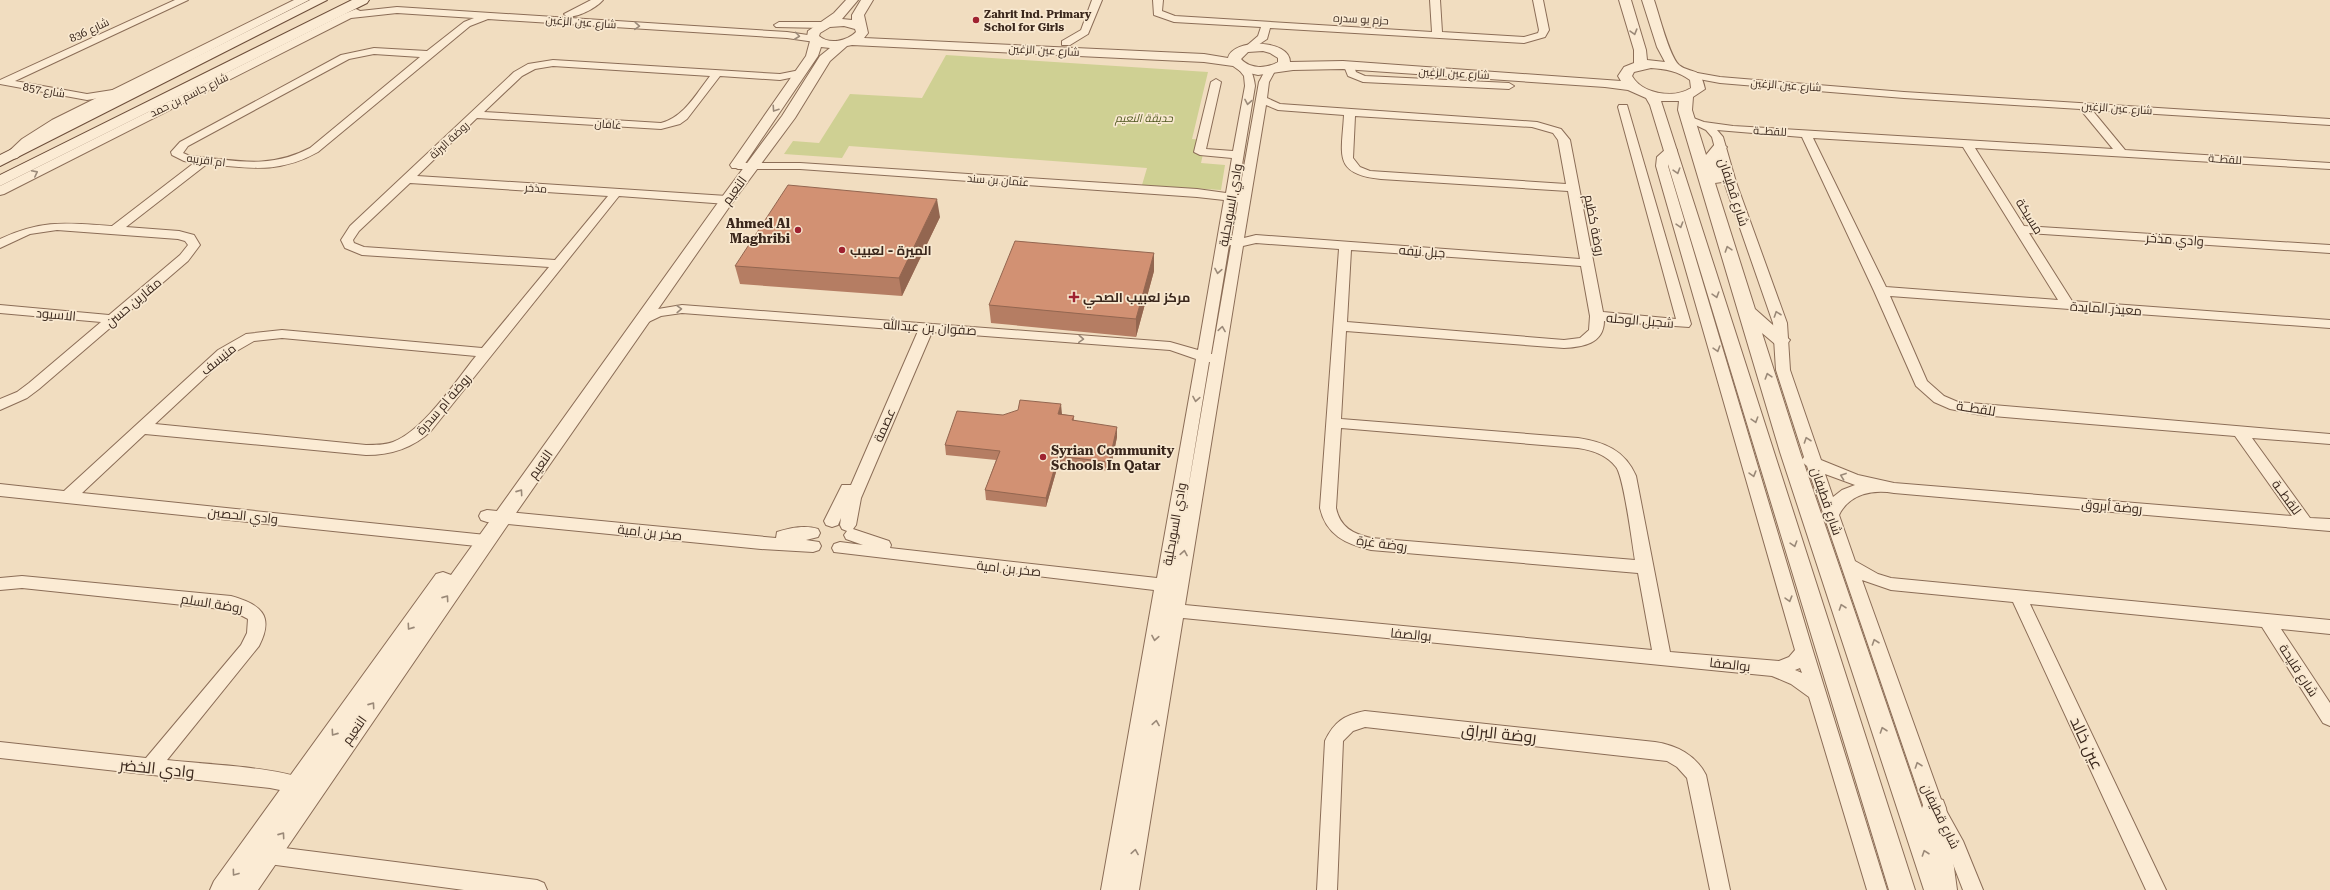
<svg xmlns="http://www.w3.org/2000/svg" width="2330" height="890" font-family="'Roboto Serif',Cairo,serif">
<rect width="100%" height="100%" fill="#f1ddc0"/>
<path fill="#cfd093" d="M946 55 1208 72 1192 139 1206 140 1201 163 1225 165 1221 190 1142 185 1147 168 849 146 842 158 784 154 793 141 819 143 850 94 922 98Z"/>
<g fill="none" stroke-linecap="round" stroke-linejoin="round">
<defs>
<path id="minor" d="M175 0H188L15 81 87 94 119 89 123 90V94L87 100 0 84V80Z
M591 0H603C596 8 576 19 566 16L564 14Z
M1092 0H1102L1088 34 1070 45H1062V41L1081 30Z
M1153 0H1163L1162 11 1175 16 1432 32 1430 0H1440L1442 32 1524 37 1538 33 1539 30 1533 0H1543L1549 30 1545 37 1524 43 1270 28 1267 39 1249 51 1244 48 1258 36 1261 27 1174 22 1154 15Z
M397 7 787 32 815 36 820 39 815 42 787 38 488 19 470 26 318 152C279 174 250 168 207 164L126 227 179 231 194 235 200 245 188 261 39 389 27 398 0 410V399L17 392 29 383 101 322 0 313V305L109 315 180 255 188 245 185 241 178 239 57 230 30 234 0 248V239C43 219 66 223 112 226L194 163 184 161 172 155 171 152 180 142 341 55 374 48 427 51 464 22 474 18 397 13 351 18 4 194 0 195V186L344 14 356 9 360 11ZM374 54 420 57 310 148C268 170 235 160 190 156L183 153 188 146 349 59Z
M779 22H823L828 25 823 28 776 27 774 25Z
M553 60 780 74 800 70 805 73 804 75 780 80 720 76 687 119 680 124 661 129 477 118 417 176 727 196 733 200 727 204 619 196 431 431C413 448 391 455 366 455L145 434 82 493 486 535 492 537 494 541 492 545 486 547 0 496V484L64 491 218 350 246 334 282 330 482 348 549 267 362 255 345 248 341 240 350 226 514 72 528 64ZM553 66 710 76C696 94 684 117 661 123L484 112 522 76 535 69ZM410 183 608 196 555 260 364 247 354 243 353 240 359 231ZM282 338 476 356C455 382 424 430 393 442 385 445 375 445 366 445L155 424 228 356 254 341Z
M1241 63C1251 65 1254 77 1255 86L1237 195H1239L1259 82 1267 67 1271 66 1276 69 1269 82 1267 98 1280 104 1537 122 1561 129 1570 140 1603 312 1676 319 1618 107 1619 105H1627L1691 324 1689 327 1604 321C1604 344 1582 347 1564 348L1346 331 1341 419 1578 438C1604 442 1625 450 1636 476L1670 652 1779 661 1789 657 1795 650 1656 166 1657 157 1667 148H1675L1677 150 1669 158 1668 166 1813 651 1887 890H1867L1809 697 1791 684 1772 676 1183 618 1139 890H1101L1154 590 834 552 832 548 834 544 840 542 863 545 846 539 844 535 847 531 842 529 840 525 841 518 838 525 832 527 826 525 824 521 842 485H851L918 331 682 313 661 316 642 325 635 321 652 310 682 305 1170 342 1198 350 1224 200 1197 197 800 169H738L732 166 738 163H800L1197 189 1226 193 1232 158 1200 155 1194 152 1211 82 1216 79 1221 82 1206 149 1233 151 1245 86 1244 76 1236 66ZM1266 105 1278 110 1344 115C1342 154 1332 174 1381 179L1568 191 1580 259 1256 235 1244 238ZM1355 116 1532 127 1553 133 1558 140 1566 184 1370 171 1360 167 1353 158ZM1236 202H1238L1232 238 1230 237ZM1256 243 1339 249 1320 508C1326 535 1346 544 1371 550L1638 573 1652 650 1185 605 1243 246ZM1229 245H1231L1212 354H1211ZM1351 250 1581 266 1590 316 1589 330 1580 338 1564 340 1347 322ZM932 332 1170 350 1196 359 1157 578 890 548 891 545 889 541 853 529 856 525 861 498ZM1209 362H1210L1185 507ZM1341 428 1578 448C1592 450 1607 455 1616 467 1624 477 1632 543 1635 560L1371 538C1353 534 1340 527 1336 508ZM1800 668 1802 673 1795 670Z
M1349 63 1353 64 1356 72 1365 76 1509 83 1514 86 1509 89 1363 82 1348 76 1344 66Z
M1692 72 1720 77 1904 92 2330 119V125L2092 110 2125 150 2330 163V169L1975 148 2024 226 2330 245V253L2029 233 2072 301 2330 320V328L1890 296 1927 381 1944 396 1958 402 2330 434V444L2252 438 2310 518 2330 519V531L1894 493C1873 489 1849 494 1839 515L1855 561 1878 574 1891 578 2330 620V634L2281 629 2330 703V726L2323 723 2262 627 2030 604 2166 890H2146L2013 602 1891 590 1862 580 1943 805 1963 841 1983 890H1963L1948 851 1924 808 1807 466 1801 461 1804 457 1776 370 1773 323 1724 182 1712 137 1706 130 1683 119 1688 116 1704 122 1733 126 2113 149 2080 109 1904 98 1720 83 1688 77V73ZM1717 130 1802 137 1874 291 1916 386 1934 402 1950 409 1981 415 2235 436 2292 516 1894 483 1858 475 1821 460 1790 370 1787 323 1736 182 1723 137ZM1813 138 1963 147 2058 300 1886 287ZM1825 474 1855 485 1842 490 1833 497Z
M487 510 776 538 777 532C789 528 806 525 818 529L820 533 818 537 806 540 819 542 821 546 819 550 813 552 761 549 487 522 481 520 479 516 481 512Z
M22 576 231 596C260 604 275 615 259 646L167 760C211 765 270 766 312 781L315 787 312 793 305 795 270 788 0 758V742L146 758 241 645 247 633 248 619 231 610 22 588 0 590V578Z
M1365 711 1655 742C1676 745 1696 755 1706 775L1730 890H1710L1687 778 1677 767 1667 761 1365 727 1353 731 1343 741 1337 890H1317L1325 741C1334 722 1344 715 1365 711Z
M261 845 537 880 544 883 547 890H464L261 863 254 860 251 854 254 848Z"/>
<path id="tertiary" d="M294 0H309L62 126 32 145 17 158 12 159 5 155 22 139 52 120Z
M846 0H858L842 19 852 20V15L861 0H873L864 15 868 33 864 38 1204 54 1228 58C1233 38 1290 39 1290 62L1343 61 1621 81 1618 76 1624 67 1634 63V50L1619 0H1631L1646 50 1647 60 1665 62 1657 47 1642 0H1654C1659 14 1669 56 1679 65 1692 75 1700 65 1705 89L1693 97 1692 110 1706 155 1715 144 1720 143 1727 147 1719 157 1724 179 1722 182 1715 183 1755 309 1790 340 1787 344H1775L1762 333 1800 452 1922 808 1925 800 1934 797 1943 800 1946 808 1957 890H1924L1780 452 1678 110 1679 101H1661L1915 890H1889L1650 105 1646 98 1628 90 1605 87 1343 69 1293 70 1258 75 1240 71 1233 66 1204 62 852 45 847 46 830 61 795 118 732 203 509 523 258 890H210L214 881 436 574 443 572 451 575 722 197 782 116 820 56 830 48 821 47 818 56 742 168H732L730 165 806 56 810 41 807 37 808 31 834 13ZM844 26 855 29 856 32C847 41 829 45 819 36L820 33 830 27ZM1263 51 1270 53 1278 58V62C1266 69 1250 69 1241 59L1248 52ZM1651 68C1665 69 1678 71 1690 80L1691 88C1674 99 1642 94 1632 76L1634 72Z"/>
<path id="secondary" d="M310 0H327L0 166V155Z
M352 0H369L367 3 0 186V175Z"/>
</defs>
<use href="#minor" stroke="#8b6d57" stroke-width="2"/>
<use href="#tertiary" stroke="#8b6d57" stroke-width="2"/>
<use href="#secondary" stroke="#6d4e3a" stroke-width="2"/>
<use href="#minor" fill="#fbebd4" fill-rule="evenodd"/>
<use href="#tertiary" fill="#fbebd4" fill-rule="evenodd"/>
<use href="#secondary" fill="#fbebd4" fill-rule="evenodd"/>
</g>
<path fill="#b57d63" d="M940 217 902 296 740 284 735 266Z
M1154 253V271L1136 337 991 323 989 305Z
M1062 414 1074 416V420L1117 437 1110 471 1058 465 1046 507 986 500 985 490 996 460 946 455 945 445 1003 415Z"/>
<path fill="#936650" d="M937 199 940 217 902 296 899 278Z
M1154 253V271L1136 337V319Z
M1061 404 1062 414 1059 423 1058 414Z
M1117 427V437L1110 471 1109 462Z
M1058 456V465L1046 507V498Z"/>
<path fill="#d29173" stroke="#936650" d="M788 185 937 199 899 278 735 266Z
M1015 241 1154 253 1136 319 989 305Z
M1020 400 1061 404 1058 414 1074 416 1072 420 1117 427 1109 462 1058 456 1046 498 985 490 1000 451 945 445 957 411 1003 415 1018 410Z"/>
<defs><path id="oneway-chevron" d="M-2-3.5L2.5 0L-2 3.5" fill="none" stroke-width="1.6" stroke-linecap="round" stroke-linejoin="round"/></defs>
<g stroke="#9a8978">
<use href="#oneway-chevron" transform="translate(637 26) rotate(4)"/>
<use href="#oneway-chevron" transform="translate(1634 32) rotate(74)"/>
<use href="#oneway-chevron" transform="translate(797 36) rotate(7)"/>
<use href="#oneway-chevron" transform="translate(1248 102) rotate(100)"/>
<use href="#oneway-chevron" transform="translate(775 109) rotate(124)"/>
<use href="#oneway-chevron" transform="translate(1677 171) rotate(73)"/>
<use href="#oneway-chevron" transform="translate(35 173) rotate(-27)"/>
<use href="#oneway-chevron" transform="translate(1680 225) rotate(73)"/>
<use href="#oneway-chevron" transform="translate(1728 249) rotate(-108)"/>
<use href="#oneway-chevron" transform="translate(1218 271) rotate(100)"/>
<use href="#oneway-chevron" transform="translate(1716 295) rotate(73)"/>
<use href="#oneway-chevron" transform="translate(679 309) rotate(-2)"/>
<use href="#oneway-chevron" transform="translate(1777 314) rotate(-109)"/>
<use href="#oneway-chevron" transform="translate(1222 329) rotate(-81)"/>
<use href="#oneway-chevron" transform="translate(1081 339) rotate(4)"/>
<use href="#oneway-chevron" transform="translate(1717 349) rotate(73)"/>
<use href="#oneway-chevron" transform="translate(1768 376) rotate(-107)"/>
<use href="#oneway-chevron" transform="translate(1196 399) rotate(100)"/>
<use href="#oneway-chevron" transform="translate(1755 420) rotate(73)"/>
<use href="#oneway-chevron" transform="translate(1807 440) rotate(-109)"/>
<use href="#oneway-chevron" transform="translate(1753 474) rotate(74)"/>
<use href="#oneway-chevron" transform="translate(1843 476) rotate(-160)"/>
<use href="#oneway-chevron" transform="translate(520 492) rotate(-55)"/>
<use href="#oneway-chevron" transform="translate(1794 544) rotate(73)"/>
<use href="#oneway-chevron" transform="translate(1184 553) rotate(-80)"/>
<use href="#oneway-chevron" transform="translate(446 598) rotate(-55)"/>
<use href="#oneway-chevron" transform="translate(1789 599) rotate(74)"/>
<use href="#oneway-chevron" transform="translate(1842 607) rotate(-109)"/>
<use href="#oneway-chevron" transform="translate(410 627) rotate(125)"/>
<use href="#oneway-chevron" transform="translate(1155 638) rotate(100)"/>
<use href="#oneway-chevron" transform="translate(1875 642) rotate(-109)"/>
<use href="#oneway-chevron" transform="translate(372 705) rotate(-55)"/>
<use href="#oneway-chevron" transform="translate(1156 723) rotate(-81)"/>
<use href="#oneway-chevron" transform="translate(1883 730) rotate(-109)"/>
<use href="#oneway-chevron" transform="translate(334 733) rotate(125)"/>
<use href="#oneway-chevron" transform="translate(1918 765) rotate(-109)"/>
<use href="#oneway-chevron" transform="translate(282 835) rotate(-55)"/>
<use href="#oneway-chevron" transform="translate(1135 852) rotate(-81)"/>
<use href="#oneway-chevron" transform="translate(1925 853) rotate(-109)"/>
<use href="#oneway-chevron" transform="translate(235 873) rotate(126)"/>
</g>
<g fill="#9f2230" stroke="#f8e8d0" stroke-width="1.5">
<circle cx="976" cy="20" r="4"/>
<circle cx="798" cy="230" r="4"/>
<circle cx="842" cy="250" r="4"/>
<path d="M1072 291h4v4h4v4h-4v4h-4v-4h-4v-4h4z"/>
<circle cx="1043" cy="457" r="4"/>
</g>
<g text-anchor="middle" stroke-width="3.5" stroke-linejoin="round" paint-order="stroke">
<g font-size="11" font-weight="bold" fill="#3a271c" stroke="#f8e8d0" text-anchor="start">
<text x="984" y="18">Zahrit Ind. Primary<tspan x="984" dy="13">Schol for Girls</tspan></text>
</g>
<g font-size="11" fill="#3a271c" stroke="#f8e8d0">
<text transform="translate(1361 19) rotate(3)" y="4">حزم بو سدره</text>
<text transform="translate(581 22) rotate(4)" y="4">شارع عين الزغين</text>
<text transform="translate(89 30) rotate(-25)" y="4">شارع 836</text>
<text transform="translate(1044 50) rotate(3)" y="4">شارع عين الزغين</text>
<text transform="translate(1454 73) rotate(3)" y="4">شارع عين الزغين</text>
<text transform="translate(1786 85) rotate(4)" y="4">شارع عين الزغين</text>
<text transform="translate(44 90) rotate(10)" y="4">شارع 857</text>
<text transform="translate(189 95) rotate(-26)" y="4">شارع جاسم بن حمد</text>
<text transform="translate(2117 108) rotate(4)" y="4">شارع عين الزغين</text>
<text transform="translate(608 124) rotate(4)" y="4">غافان</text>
<text transform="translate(1770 131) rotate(3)" y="4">للقطــة</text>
<text transform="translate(449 140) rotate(-43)" y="4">روضة البرثة</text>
<text transform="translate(2225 159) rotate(4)" y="4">للقطــة</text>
<text transform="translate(206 160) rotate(7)" y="4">ام اقريبه</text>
<text transform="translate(998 180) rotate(4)" y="4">عثمان بن سند</text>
<text transform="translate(536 188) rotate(4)" y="4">مذخر</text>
</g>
<g font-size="11" font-style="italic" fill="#505821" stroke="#f8e8d0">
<text x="1144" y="122">حديقة النعيم</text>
</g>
<g font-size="13" fill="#3a271c" stroke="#f8e8d0">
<text transform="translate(734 190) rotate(-54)" y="5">النعيم</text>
<text transform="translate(1734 192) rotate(72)" y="5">شارع قطيفان</text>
<text transform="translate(1230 205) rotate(-80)" y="5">وادي السويحلية</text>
<text transform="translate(2030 216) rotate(58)" y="5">مسيكة</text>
<text transform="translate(1595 225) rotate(79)" y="5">روضة كظيم</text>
<text transform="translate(2175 239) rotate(4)" y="5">وادي مذخر</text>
<text transform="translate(1422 251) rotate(4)" y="5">جبل نيفه</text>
<text transform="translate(133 302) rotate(-40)" y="5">مقارين حسن</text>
<text transform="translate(2106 308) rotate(4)" y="5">معيذر المايدة</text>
<text transform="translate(56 314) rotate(5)" y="5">الاسيود</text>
<text transform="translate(1640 320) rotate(5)" y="5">شجبل الوحله</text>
<text transform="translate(930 327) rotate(4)" y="5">صفوان بن عبدالله</text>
<text transform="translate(218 359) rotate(-39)" y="5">منيسف</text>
<text transform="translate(443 404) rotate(-49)" y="5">روضة ام سدرة</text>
<text transform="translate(1976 408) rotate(9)" y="5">للقطــة</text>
<text transform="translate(884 425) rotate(-66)" y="5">عصمة</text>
<text transform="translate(540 464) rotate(-55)" y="5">النعيم</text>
<text transform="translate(2287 497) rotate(54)" y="5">للقطــة</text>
<text transform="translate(1827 501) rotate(71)" y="5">شارع قطيفان</text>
<text transform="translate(2112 506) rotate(5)" y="5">روضة أبروق</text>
<text transform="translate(243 515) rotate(6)" y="5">وادي الحصين</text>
<text transform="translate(1174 524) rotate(-80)" y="5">وادي السويحلية</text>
<text transform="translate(650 532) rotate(6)" y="5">صخر بن امية</text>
<text transform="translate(1382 543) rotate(8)" y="5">روضة غرة</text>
<text transform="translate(1009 568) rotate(6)" y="5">صخر بن امية</text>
<text transform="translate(212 603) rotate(9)" y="5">روضة السلم</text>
<text transform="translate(1411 634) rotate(5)" y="5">بوالصفا</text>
<text transform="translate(1730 664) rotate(6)" y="5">بوالصفا</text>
<text transform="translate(2299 670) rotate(57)" y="5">شارع فليحة</text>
<text transform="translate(354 730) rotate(-55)" y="5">النعيم</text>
<text transform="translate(1941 816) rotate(64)" y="5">شارع قطيفان</text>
</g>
<g font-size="13" font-weight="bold" fill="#3a271c" stroke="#f8e8d0" text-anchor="start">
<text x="790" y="228" text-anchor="end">Ahmed Al<tspan x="790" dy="15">Maghribi</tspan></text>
<text x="850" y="255">الميرة - لعبيب</text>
<text x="1083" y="302">مركز لعبيب الصحي</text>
<text x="1051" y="455">Syrian Community<tspan x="1051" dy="15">Schools In Qatar</tspan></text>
</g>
<g font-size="16" fill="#3a271c" stroke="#f8e8d0">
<text transform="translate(1499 733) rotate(6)" y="6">روضة البراق</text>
<text transform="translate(2087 743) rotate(65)" y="6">عين خالد</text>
<text transform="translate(157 768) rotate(6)" y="6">وادي الخضر</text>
</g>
</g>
</svg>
